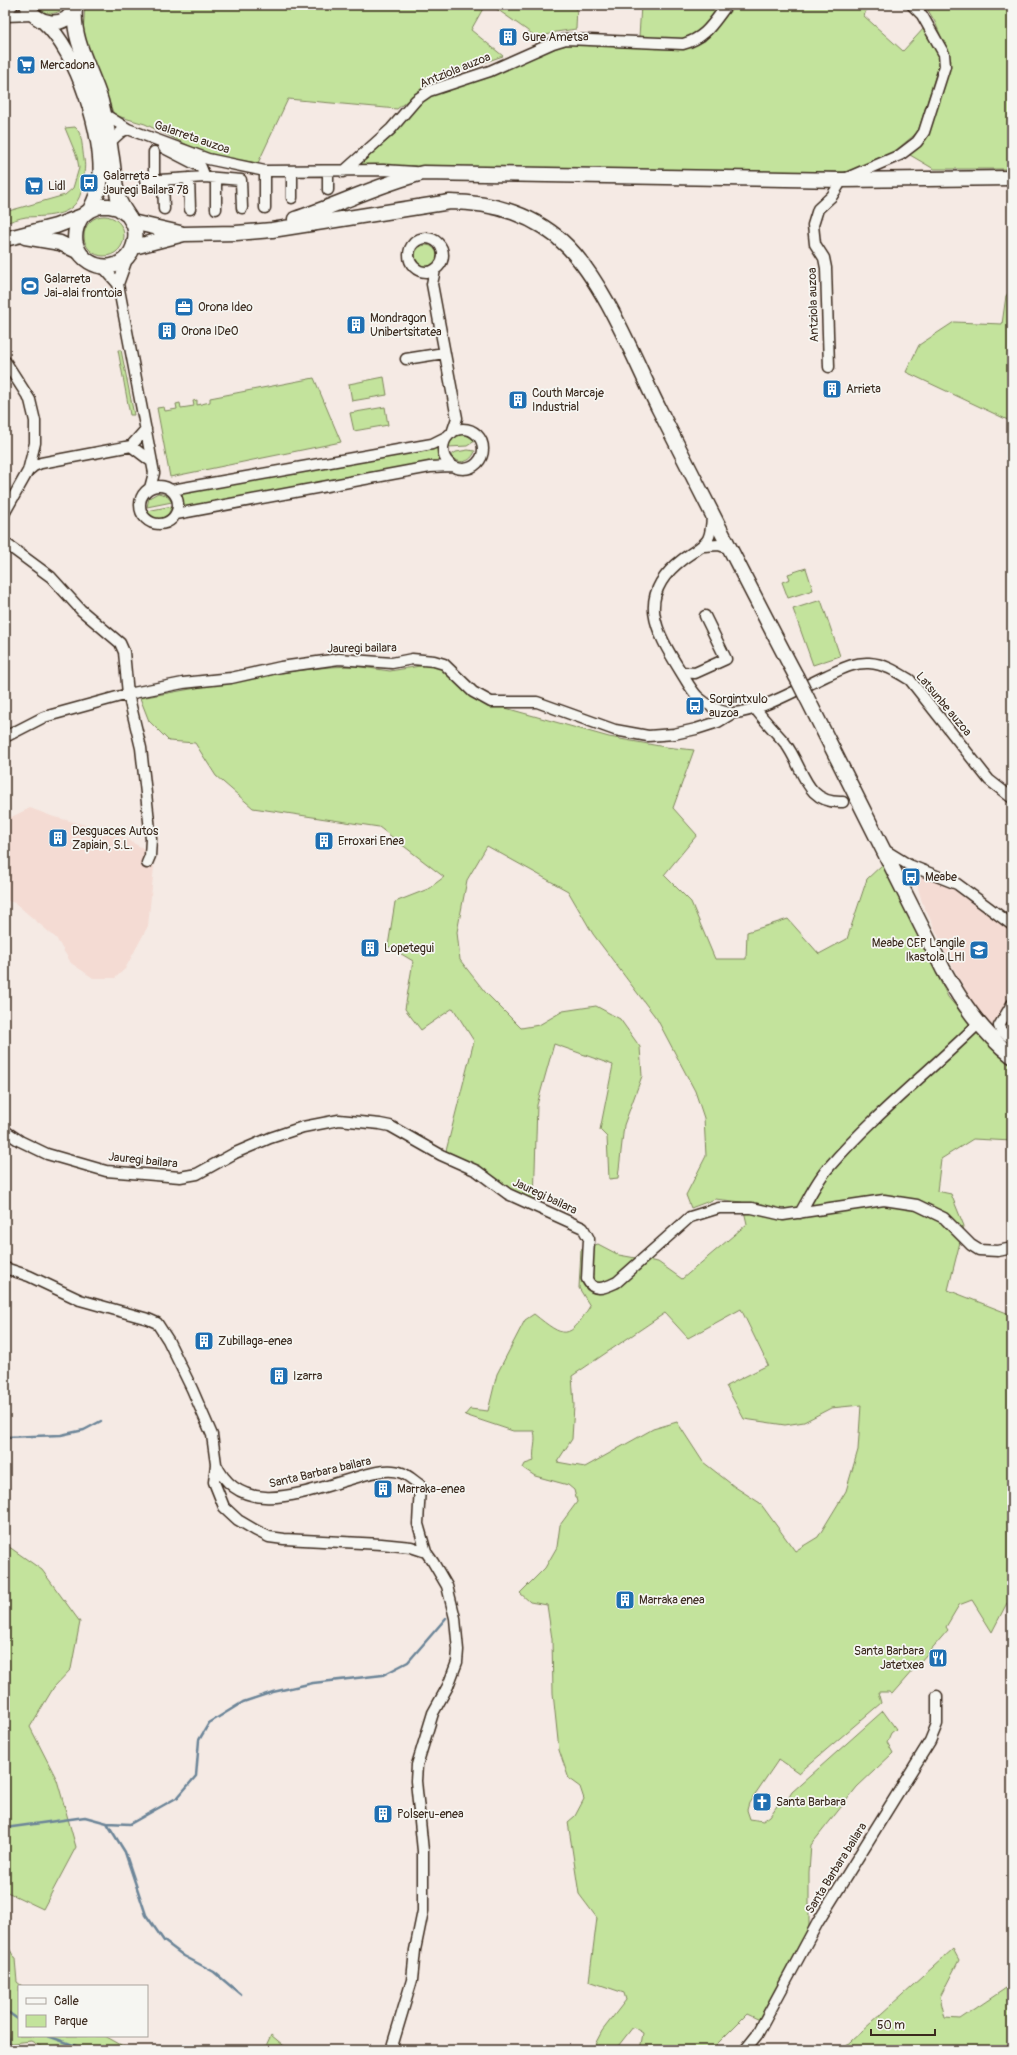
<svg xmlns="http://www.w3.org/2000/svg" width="1017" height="2055" font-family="Pangolin,sans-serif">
<rect width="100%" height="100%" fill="#f5eae4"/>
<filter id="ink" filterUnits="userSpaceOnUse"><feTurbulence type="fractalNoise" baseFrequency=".025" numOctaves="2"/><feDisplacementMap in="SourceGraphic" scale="8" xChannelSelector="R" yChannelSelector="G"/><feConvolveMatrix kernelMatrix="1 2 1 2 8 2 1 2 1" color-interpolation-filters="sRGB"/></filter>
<g filter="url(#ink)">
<path fill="#f4dbd3" d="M30 808 54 817 110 831 143 848 154 867 148 926 125 969 115 978H93L71 963 56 938 15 903 5 900V820Z
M921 876 951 888 1012 929V993L1005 1012 992 1027 976 1008 955 971 922 902 916 881Z"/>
<path fill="#c3e39c" stroke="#7f865d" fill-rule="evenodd" d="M35 5H67C59 16 43 16 35 5Z
M85 5H485L471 30 503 56 456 72 423 88 397 109 288 99 258 163 210 156 145 124 114 115 83 33Z
M491 5H577L576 29 556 32 538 38Z
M641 5H868L864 16 903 51 925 27 936 45 940 61 918 132 895 151 848 172H702L359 165 394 135 416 105 432 94 551 48 574 44 683 47 705 41 721 19 693 36 680 40 639 37Z
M925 5H1012V169H934L910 155 928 136 951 61 935 22Z
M75 127C83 133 82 150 84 159 86 168 83 177 82 187 78 217 50 216 26 217 19 218 12 221 5 223V212L65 195 73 188 79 168 77 157 65 128Z
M84 236a20 20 0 1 1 40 0a20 20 0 1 1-40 0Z
M415 256a11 11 0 1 1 22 0a11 11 0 1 1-22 0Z
M1012 288V422L906 372 919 345 954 322 1002 324 1006 296Z
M118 350H121L134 415H130Z
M384 377 387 395 352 401 349 384Z
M314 378 341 442 170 477 157 408 164 407 165 411 177 409 176 404 180 403 181 408 194 406 193 401 197 400V405L210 402V398Z
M385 407 388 425 354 431 350 413Z
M460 434H465L475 441 467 446 448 447 451 439Z
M438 446V456L442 462 184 510V504L181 494Z
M468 450 475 451C471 463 459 465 450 456L456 452Z
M158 493 166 495 172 502 147 507 149 498Z
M172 506 168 515 161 519 151 517 147 511Z
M806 568 813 590 788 598 782 582 790 579 788 574Z
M821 600 840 656 813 665 793 609Z
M426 665 442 667 491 704 609 737 665 747 694 750 673 808 697 835 664 875 691 902 715 959H746L747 932 788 919 819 954 847 939 867 879 883 864 948 997 989 1046 1012 1064V1141L973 1139 941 1159 937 1191 951 1194 964 1226 948 1290 1012 1315V1604L1007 1603 992 1632 972 1600 959 1605 946 1627 948 1630 892 1694 889 1692H878L881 1703 799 1773 779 1759 749 1803 747 1810 750 1819 763 1821 770 1816 781 1800 786 1802 792 1792 883 1711 896 1729 891 1733 887 1742 893 1753 857 1787 811 1845 809 1872V1930L762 2021 747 2014 711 2050H640L643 2033 633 2027 615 2050H592L602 2031 626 2000 624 1993 589 1981 597 1918 579 1894 568 1822 575 1816 584 1799 580 1787 569 1779 559 1750 553 1693 552 1639 547 1605 530 1602 520 1593 545 1568 557 1547 560 1525 577 1502 574 1490 568 1485 535 1476 523 1468 525 1464 534 1461C532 1449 537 1443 534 1431H513L465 1415 470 1409 488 1411 497 1374 525 1320 534 1314C565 1339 569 1340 590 1306L579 1288 581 1250 598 1244 619 1255 658 1262 682 1279 747 1224 742 1202 715 1199 691 1208 686 1195 706 1156 704 1118 695 1091 657 1019 593 934 568 891 487 846 467 880 457 932 460 960 485 992 521 1028 539 1025 563 1011 596 1006 620 1019 640 1047 642 1076 624 1125 618 1178 609 1179 607 1137 600 1130 613 1065 554 1044 537 1105 534 1202 517 1196 483 1168 446 1151 474 1041 453 1008 421 1030 405 1009 413 961 388 946 395 902 428 889 444 877 379 827 253 808 216 776 195 743 169 741 149 721 140 698 287 672 329 667 354 666 390 671ZM741 1309 768 1365 726 1386 744 1419 785 1425 804 1422 831 1408 861 1405 858 1450 846 1491 818 1537 795 1551 760 1503 735 1487 703 1462 677 1422 653 1429 585 1467 557 1462 572 1439 574 1405 572 1376 665 1313 688 1338Z
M5 1544 42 1570 80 1622 71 1669 54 1687 30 1727 57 1780 76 1847 43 1909 5 1891Z
M9 1948 15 1959 17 1982 22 1986H19V2036H105L130 2050H47L31 2041 5 2044V1949Z
M953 1949 959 1960 940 1997 945 2018 960 2019 1012 1984V2050H841Z
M271 2035 289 2050H264Z"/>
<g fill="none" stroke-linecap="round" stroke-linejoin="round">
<path stroke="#6c8598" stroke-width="2.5" d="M5 1437 61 1435 84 1430 101 1421
M107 1823 130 1824 178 1797 196 1776 199 1740 209 1723 243 1702 273 1692 313 1683 383 1675 408 1662 446 1618
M5 1828 85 1817 107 1823 125 1852 146 1915 164 1941 184 1956 214 1972 240 1994
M5 2010 19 2020
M5 2019 10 2050
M48 2036 87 2050"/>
<defs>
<path id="street" d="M5 12 13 5
M5 16 33 15
M104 114 128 129 208 159 265 171 383 170 415 172
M110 142 121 132 128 129
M163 145 164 148 201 167 205 177
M154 152V181
M265 171V208
M328 171V190
M343 172 391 129 416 100 429 91 490 71 553 43 566 39 683 44C706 38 713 23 727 5
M189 178 190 209
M163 180 164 209
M145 181 205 177 241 180 242 208
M292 198V171
M216 209V178
M409 255a17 17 0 1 1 34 0a17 17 0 1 1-34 0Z
M103 267 118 284 154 473 150 488
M435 270 432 284 456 413 457 418 452 433
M118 284 128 256
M406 359 444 353
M5 361 30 400 35 421V443L28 471 5 512
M829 367 826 268 824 258 815 244 813 225 818 209 832 196 842 180 900 155 917 142 924 132 945 66 944 54 922 15 912 5
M443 449a20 20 0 1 1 40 0a20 20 0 1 1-40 0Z
M131 446 152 462
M28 471 34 466 41 463 131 446 146 429
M140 505a19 19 0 1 1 38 0a19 19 0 1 1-38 0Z
M172 490 432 444 448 436
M176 514 430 467 451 466
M712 515C711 546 706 542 683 559 635 595 655 630 681 672 686 680 691 690 698 697 707 705 721 713 733 713 759 712 802 687 826 676 840 670 853 662 869 663 885 664 897 672 910 680L989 780 1012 798
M5 543 51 577 81 610 120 643 124 652 128 694 141 748 151 839 150 856 147 863
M704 546 719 545 728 548
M681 672 695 673 726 659 705 616
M755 708C765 722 775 731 785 743 804 767 804 804 843 802
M5 737 44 717 128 694 183 683 231 678 281 667 339 659 392 663 412 659 434 661 444 664 473 692 491 702H537L615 730 648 736 674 734 696 729 718 722 733 713
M883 849 909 865 957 884 1012 925
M1012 1004 999 1026 1001 1031 1012 1039
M5 1131 20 1141 47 1154 106 1171 180 1177 197 1174 235 1153 270 1138 303 1127 339 1120 380 1124 390 1126 441 1155 477 1171 508 1194 583 1228 589 1239 587 1279C594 1294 606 1287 617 1282L690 1217 719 1208H752L783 1215 884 1200 917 1205 944 1218 971 1245 979 1250 998 1251 1012 1248
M800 1213C809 1198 817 1180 829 1167 874 1115 929 1072 978 1024
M5 1268 29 1276 80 1300 148 1319 157 1323 168 1340 192 1389 212 1435 216 1464 214 1482 224 1507 238 1520 255 1530 269 1537 284 1539 381 1544 411 1547 426 1552 433 1562 447 1586 455 1618 458 1650 457 1662 448 1686 433 1713 417 1765 416 1781 423 1851V1911L415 1950 412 1980 391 2050
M216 1464C241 1521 310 1490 354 1478 368 1474 388 1467 402 1473 408 1475 414 1481 420 1485L418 1524 426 1552
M745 2050 757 2035 818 1922 930 1741 937 1724V1696"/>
<path id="secondary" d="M27 5C36 26 66 30 75 7
M75 9C72 42 92 70 101 101 105 118 109 135 111 152 114 167 114 183 118 197 121 208 130 216 134 226 137 235 135 244 131 252 111 285 56 257 82 216
M44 22C77 51 105 137 100 181 99 191 95 200 90 210
M295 219C338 205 379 184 423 173L842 180 1012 178
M132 222 180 233
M25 237 60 243 79 252
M5 239 56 226 82 216 90 210 99 206H109L118 208 126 214
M134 247 184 234 236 233 272 230 450 202C493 202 537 215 568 247 606 286 634 359 659 409 704 498 749 587 796 676
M807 698 943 969C962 1003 982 1032 1012 1056"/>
</defs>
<use href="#street" stroke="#3b2a1e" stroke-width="13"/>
<use href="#secondary" stroke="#3b2a1e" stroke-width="17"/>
<use href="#street" stroke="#f6f6f2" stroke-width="10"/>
<use href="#secondary" stroke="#f6f6f2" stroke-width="14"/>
<defs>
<path id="secondary-bridge" d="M796 676 807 698"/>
</defs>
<use href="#secondary-bridge" stroke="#3b2a1e" stroke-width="17" stroke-linecap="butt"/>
<use href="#secondary-bridge" stroke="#f6f6f2" stroke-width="14"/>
</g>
</g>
<defs>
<symbol id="building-square" viewBox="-11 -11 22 22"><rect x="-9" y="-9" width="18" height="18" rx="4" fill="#1f6fb2" stroke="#f6f6f2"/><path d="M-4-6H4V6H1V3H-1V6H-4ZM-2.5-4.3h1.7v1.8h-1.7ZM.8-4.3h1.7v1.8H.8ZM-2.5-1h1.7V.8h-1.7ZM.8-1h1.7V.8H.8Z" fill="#fff"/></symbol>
<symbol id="supermarket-square" viewBox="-11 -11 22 22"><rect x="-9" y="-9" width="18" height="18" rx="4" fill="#1f6fb2" stroke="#f6f6f2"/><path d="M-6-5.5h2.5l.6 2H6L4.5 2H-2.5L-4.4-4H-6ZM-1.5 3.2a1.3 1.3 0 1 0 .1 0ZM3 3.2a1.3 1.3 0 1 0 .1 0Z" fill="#fff"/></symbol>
<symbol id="bus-square" viewBox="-11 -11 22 22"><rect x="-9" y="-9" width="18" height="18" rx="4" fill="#1f6fb2" stroke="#f6f6f2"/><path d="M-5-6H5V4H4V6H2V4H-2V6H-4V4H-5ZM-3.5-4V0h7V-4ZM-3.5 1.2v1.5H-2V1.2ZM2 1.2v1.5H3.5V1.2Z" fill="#fff"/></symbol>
<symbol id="stadium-square" viewBox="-11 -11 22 22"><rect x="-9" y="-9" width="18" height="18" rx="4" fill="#1f6fb2" stroke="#f6f6f2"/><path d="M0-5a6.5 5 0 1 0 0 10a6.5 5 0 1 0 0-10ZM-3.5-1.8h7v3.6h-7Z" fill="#fff"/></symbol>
<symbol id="office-square" viewBox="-11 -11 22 22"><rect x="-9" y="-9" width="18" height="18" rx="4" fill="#1f6fb2" stroke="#f6f6f2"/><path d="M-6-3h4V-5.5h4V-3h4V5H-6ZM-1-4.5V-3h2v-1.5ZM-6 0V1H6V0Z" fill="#fff"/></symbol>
<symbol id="school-square" viewBox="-11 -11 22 22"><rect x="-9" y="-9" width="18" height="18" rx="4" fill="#1f6fb2" stroke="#f6f6f2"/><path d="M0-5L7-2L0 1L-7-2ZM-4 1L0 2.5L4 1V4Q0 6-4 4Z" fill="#fff"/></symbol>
<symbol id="restaurant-square" viewBox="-11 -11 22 22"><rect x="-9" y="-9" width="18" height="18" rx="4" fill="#1f6fb2" stroke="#f6f6f2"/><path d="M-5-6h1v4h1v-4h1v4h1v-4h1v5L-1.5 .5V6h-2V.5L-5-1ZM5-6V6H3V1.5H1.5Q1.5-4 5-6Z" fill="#fff"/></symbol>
<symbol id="church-square" viewBox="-11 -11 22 22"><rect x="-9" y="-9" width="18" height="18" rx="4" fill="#1f6fb2" stroke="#f6f6f2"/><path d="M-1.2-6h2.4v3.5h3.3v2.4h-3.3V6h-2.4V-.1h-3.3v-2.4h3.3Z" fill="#fff"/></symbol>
</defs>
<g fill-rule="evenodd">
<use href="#building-square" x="497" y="26" width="22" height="22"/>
<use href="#supermarket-square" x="15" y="54" width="22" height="22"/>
<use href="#bus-square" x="78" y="172" width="22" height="22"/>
<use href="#supermarket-square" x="23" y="175" width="22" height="22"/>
<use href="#stadium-square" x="19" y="275" width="22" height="22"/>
<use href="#office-square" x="173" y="296" width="22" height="22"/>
<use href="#building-square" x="345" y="314" width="22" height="22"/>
<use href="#building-square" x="156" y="320" width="22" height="22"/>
<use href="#building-square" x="821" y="378" width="22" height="22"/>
<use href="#building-square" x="507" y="389" width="22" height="22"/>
<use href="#bus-square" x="684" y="695" width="22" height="22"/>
<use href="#building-square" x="47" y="827" width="22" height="22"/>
<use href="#building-square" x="313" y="830" width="22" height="22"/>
<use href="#bus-square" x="900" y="866" width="22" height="22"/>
<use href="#building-square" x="359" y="937" width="22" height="22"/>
<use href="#school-square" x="968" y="939" width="22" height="22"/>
<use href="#building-square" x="193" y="1330" width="22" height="22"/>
<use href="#building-square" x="268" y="1365" width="22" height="22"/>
<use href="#building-square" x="372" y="1478" width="22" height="22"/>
<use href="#building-square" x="614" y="1589" width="22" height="22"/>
<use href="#restaurant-square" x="927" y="1647" width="22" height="22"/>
<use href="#church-square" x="751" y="1791" width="22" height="22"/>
<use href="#building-square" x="372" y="1803" width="22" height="22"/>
</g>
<g text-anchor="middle" stroke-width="3.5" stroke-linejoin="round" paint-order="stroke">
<g font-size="12" fill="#3b2a1e" stroke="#f6f6f2" text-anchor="start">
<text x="522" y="41">Gure Ametsa</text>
<text x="40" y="69">Mercadona</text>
<text x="103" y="180">Galarreta -<tspan x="103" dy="14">Jauregi Bailara 78</tspan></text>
<text x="48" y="190">Lidl</text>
<text x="44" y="283">Galarreta<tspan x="44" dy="14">Jai-alai frontoia</tspan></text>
<text x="198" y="311">Orona Ideo</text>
<text x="370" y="322">Mondragon<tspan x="370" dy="14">Unibertsitatea</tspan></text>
<text x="181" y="335">Orona IDeO</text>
<text x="846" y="393">Arrieta</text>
<text x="532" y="397">Couth Marcaje<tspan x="532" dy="14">Industrial</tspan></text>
<text x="709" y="703">Sorgintxulo<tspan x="709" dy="14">auzoa</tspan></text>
<text x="72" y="835">Desguaces Autos<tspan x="72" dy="14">Zapiain, S.L.</tspan></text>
<text x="338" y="845">Erroxari Enea</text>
<text x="925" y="881">Meabe</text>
<text x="965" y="947" text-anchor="end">Meabe CEP Langile<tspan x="965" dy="14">Ikastola LHI</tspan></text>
<text x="384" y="952">Lopetegui</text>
<text x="218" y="1345">Zubillaga-enea</text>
<text x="293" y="1380">Izarra</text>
<text x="397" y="1493">Marraka-enea</text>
<text x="639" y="1604">Marraka enea</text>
<text x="924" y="1655" text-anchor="end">Santa Barbara<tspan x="924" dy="14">Jatetxea</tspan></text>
<text x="776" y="1806">Santa Barbara</text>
<text x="397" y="1818">Polseru-enea</text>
</g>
<g font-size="12" fill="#3b2a1e" stroke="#f6f6f2">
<text transform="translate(455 70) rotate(-22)" y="4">Antziola auzoa</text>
<text transform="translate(192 137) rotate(19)" y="4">Galarreta auzoa</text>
<text transform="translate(813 305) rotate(-92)" y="4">Antziola auzoa</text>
<text transform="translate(362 648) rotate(-1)" y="4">Jauregi bailara</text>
<text transform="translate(944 704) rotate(50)" y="4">Latsunbe auzoa</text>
<text transform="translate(143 1160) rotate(6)" y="4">Jauregi bailara</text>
<text transform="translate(545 1196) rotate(25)" y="4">Jauregi bailara</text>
<text transform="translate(320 1472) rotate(-13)" y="4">Santa Barbara bailara</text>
<text transform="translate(836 1868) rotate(-58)" y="4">Santa Barbara bailara</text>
</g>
</g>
<rect width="1017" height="2055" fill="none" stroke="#f6f6f2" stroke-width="20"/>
<rect x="10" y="10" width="997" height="2035" fill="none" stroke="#3b2a1e" stroke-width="1.5" filter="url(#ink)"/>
<rect x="18" y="1985" width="130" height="52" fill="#f6f6f2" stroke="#aba49d"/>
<rect x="26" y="1998" width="20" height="6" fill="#f6f6f2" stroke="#aba49d"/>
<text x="54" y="2005" font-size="12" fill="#3b2a1e">Calle</text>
<rect x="26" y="2015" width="20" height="12" fill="#c3e39c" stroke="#aba49d"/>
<text x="54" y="2025" font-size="12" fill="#3b2a1e">Parque</text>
<path d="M871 2029v6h64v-6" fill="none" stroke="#3b2a1e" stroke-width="2"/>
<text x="877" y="2029" font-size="12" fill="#3b2a1e" stroke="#f6f6f2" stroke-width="3" paint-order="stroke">50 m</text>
</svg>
